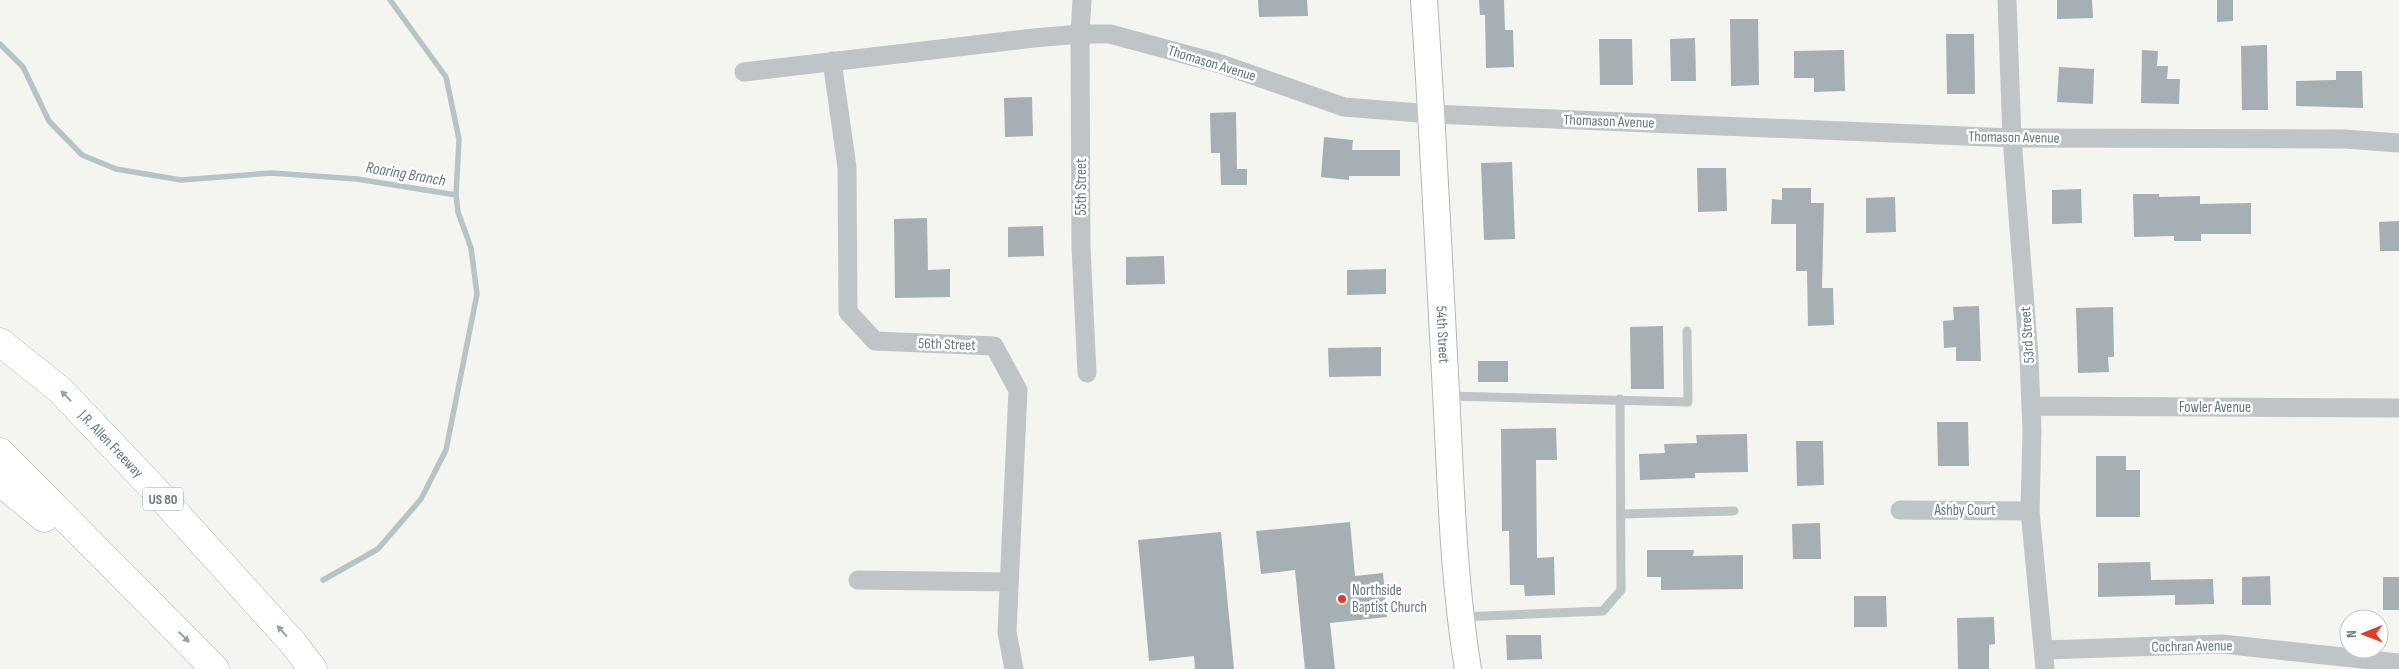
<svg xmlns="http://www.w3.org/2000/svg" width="2399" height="669" font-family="'Sofia Sans Condensed',sans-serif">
<rect width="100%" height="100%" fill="#f4f4f0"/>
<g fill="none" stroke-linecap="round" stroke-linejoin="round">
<path stroke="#b7c4c7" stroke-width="5.5" d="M0 44 23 67 49 121 82 155 116 169 181 180 271 173 357 179 456 195
M323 580 378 549 421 499 446 450 477 294 471 248 458 212 456 195 459 139 446 77 390 0"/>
</g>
<path fill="#a6afb3" d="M1258 0H1307L1308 16 1259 17Z
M1479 0H1504L1505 30H1513L1514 67 1486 68 1485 15H1480Z
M2057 0H2092L2093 18 2057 19Z
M2217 0H2233V21L2217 22Z
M1730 19H1758L1759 85 1731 86Z
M1946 34H1974L1975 94H1947Z
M1695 38 1696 81H1671L1670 39Z
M1599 39H1632L1633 85H1600Z
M2267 45 2268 110H2242L2241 46Z
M1844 50 1845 91 1814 92V78H1794V51Z
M2142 50 2158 51 2157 66H2168L2167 79H2180L2179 104 2141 103Z
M2059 67 2094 69 2093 104 2057 102Z
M2336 71H2362L2363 108 2296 106V81L2336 80Z
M1032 97 1033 136 1005 137 1004 98Z
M1236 112 1237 169H1247V185H1221L1220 153H1211L1210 113Z
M1324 137 1353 140 1352 150H1400V176H1349V180L1321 177Z
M1512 162 1515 239 1484 240 1481 163Z
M1697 168H1726L1727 211 1698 212Z
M1782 188H1811V203H1824L1822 288H1833L1834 325 1808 326 1807 271H1796V224H1771L1772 199 1782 200Z
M2081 189 2082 223 2052 224V190Z
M2133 194H2159V197L2200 196V204L2251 203V234H2201V241H2174V236L2134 237Z
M1895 197 1896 232 1866 233V198Z
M927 218 928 270 950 269V297L895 298 894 219Z
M2399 221V251H2380L2379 222Z
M1043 226 1044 256 1008 257V227Z
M1164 256 1165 284 1126 285V257Z
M1386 269V294L1347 295V270Z
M1979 306 1981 361H1956V347L1944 348 1943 321 1954 320 1953 307Z
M2113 307 2114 357H2108L2109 372 2078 373 2076 308Z
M1663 326 1664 389H1631L1630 327Z
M1381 347V376L1329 377 1328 348Z
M1478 361H1508V382H1478Z
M1937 422H1968L1969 466H1938Z
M1556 428 1557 460H1536L1537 558 1554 557 1555 595 1525 596 1524 585H1510L1509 531H1502L1501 429Z
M1747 434 1748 472 1695 473V478L1640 480 1639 454 1665 453 1664 444 1697 443 1696 435Z
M1796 441H1823L1824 485 1797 486Z
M2096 456H2126V470H2140V517H2096Z
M1350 522 1355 576 1383 573 1387 617 1330 623 1335 669H1305L1295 570 1261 574 1256 531Z
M1820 523 1821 559H1793L1792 524Z
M1221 532 1234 669H1195L1194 656 1149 661 1138 540Z
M1647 550H1694L1693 556 1743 555V589L1661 590V577H1647Z
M2150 562 2151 580 2213 579 2214 604 2175 605V595L2098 597V563Z
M2270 576 2271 605H2242V577Z
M2383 577H2399V610H2383Z
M1854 596H1886L1887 627H1854Z
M1994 617 1995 644 1989 645V669H1958L1957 618Z
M1506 635H1541L1542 659 1507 660Z"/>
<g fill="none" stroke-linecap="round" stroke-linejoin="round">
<defs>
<g id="secondary">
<path id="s1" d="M1424 0C1433 131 1439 262 1446 393 1451 486 1453 578 1468 669"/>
</g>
<g id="motorway">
<path id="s2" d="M0 342 60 390 154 489 292 642 313 669"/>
<path d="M0 452 215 669"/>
<path d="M0 482 44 518"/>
</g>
</defs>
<use href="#secondary" stroke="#b2b8bb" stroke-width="28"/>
<use href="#motorway" stroke="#b2b6b8" stroke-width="29"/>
<path stroke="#bfc4c6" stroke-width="9" d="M1449 396 1688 402 1687 331
M1621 514 1734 511
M1462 617 1603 611 1621 590 1620 399"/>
<path stroke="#bfc4c6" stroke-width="19" d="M1082 0 1080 34 1081 247 1087 373
M2007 0 2012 138 2029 358 2032 431 2030 511 2045 669
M832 61 847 167 848 312 875 341 994 346 1018 390 1007 632 1014 669
M744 72 1034 38 1080 34H1110L1221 64 1344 107 1432 114 2012 138 2345 139 2399 143
M2031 406 2399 408
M1900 510 2030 511
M858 580 1009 582
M2045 650 2222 644 2399 663"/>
<use href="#secondary" stroke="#fff" stroke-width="26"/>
<use href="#motorway" stroke="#fff" stroke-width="28"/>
</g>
<defs><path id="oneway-solid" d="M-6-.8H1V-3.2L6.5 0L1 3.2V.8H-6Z" transform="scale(1.25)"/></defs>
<g fill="#92a0a7">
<use href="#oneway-solid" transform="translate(66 396) rotate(-134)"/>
<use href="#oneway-solid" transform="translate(282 631) rotate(-132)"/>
<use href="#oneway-solid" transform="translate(184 637) rotate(45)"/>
</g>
<circle fill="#de3d26" stroke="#fff" stroke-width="2" cx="1342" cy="599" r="5"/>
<g text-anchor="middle" stroke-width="5" stroke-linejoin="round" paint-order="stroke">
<rect fill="#fff" stroke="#92a0a7" stroke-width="1" x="143" y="487.5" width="40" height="23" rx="4"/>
<g font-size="14" font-weight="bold" fill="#647781">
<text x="163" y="504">US 80</text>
</g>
<g font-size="15" fill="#647781" stroke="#fff">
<text transform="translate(1212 63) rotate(17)" y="5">Thomason Avenue</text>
<text transform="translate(1609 121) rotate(2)" y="5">Thomason Avenue</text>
<text transform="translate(2014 137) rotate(1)" y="5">Thomason Avenue</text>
<text transform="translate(1081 187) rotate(-90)" y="5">55th Street</text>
<text dy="5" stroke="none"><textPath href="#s1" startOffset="335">54th Street</textPath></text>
<text transform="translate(2027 335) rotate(-94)" y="5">53rd Street</text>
<text transform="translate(947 344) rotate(2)" y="5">56th Street</text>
<text x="2215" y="412">Fowler Avenue</text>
<text dy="5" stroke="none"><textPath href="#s2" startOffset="151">J.R. Allen Freeway</textPath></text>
<text x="1965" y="515">Ashby Court</text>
<text transform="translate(2192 646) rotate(-1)" y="5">Cochran Avenue</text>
</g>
<g font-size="15" fill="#647781" stroke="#fff" text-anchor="start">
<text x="1352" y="595">Northside<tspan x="1352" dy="17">Baptist Church</tspan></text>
</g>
<g font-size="16" font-style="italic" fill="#5f797e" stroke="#fff">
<text transform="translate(406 173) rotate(10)" y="6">Roaring Branch</text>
</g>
</g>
<g transform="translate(2364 634) rotate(269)"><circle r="24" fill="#ffffff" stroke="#c1c9cd"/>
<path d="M0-4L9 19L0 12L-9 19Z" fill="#de3d26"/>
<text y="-8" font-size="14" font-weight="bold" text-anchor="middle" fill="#647781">N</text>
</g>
</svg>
